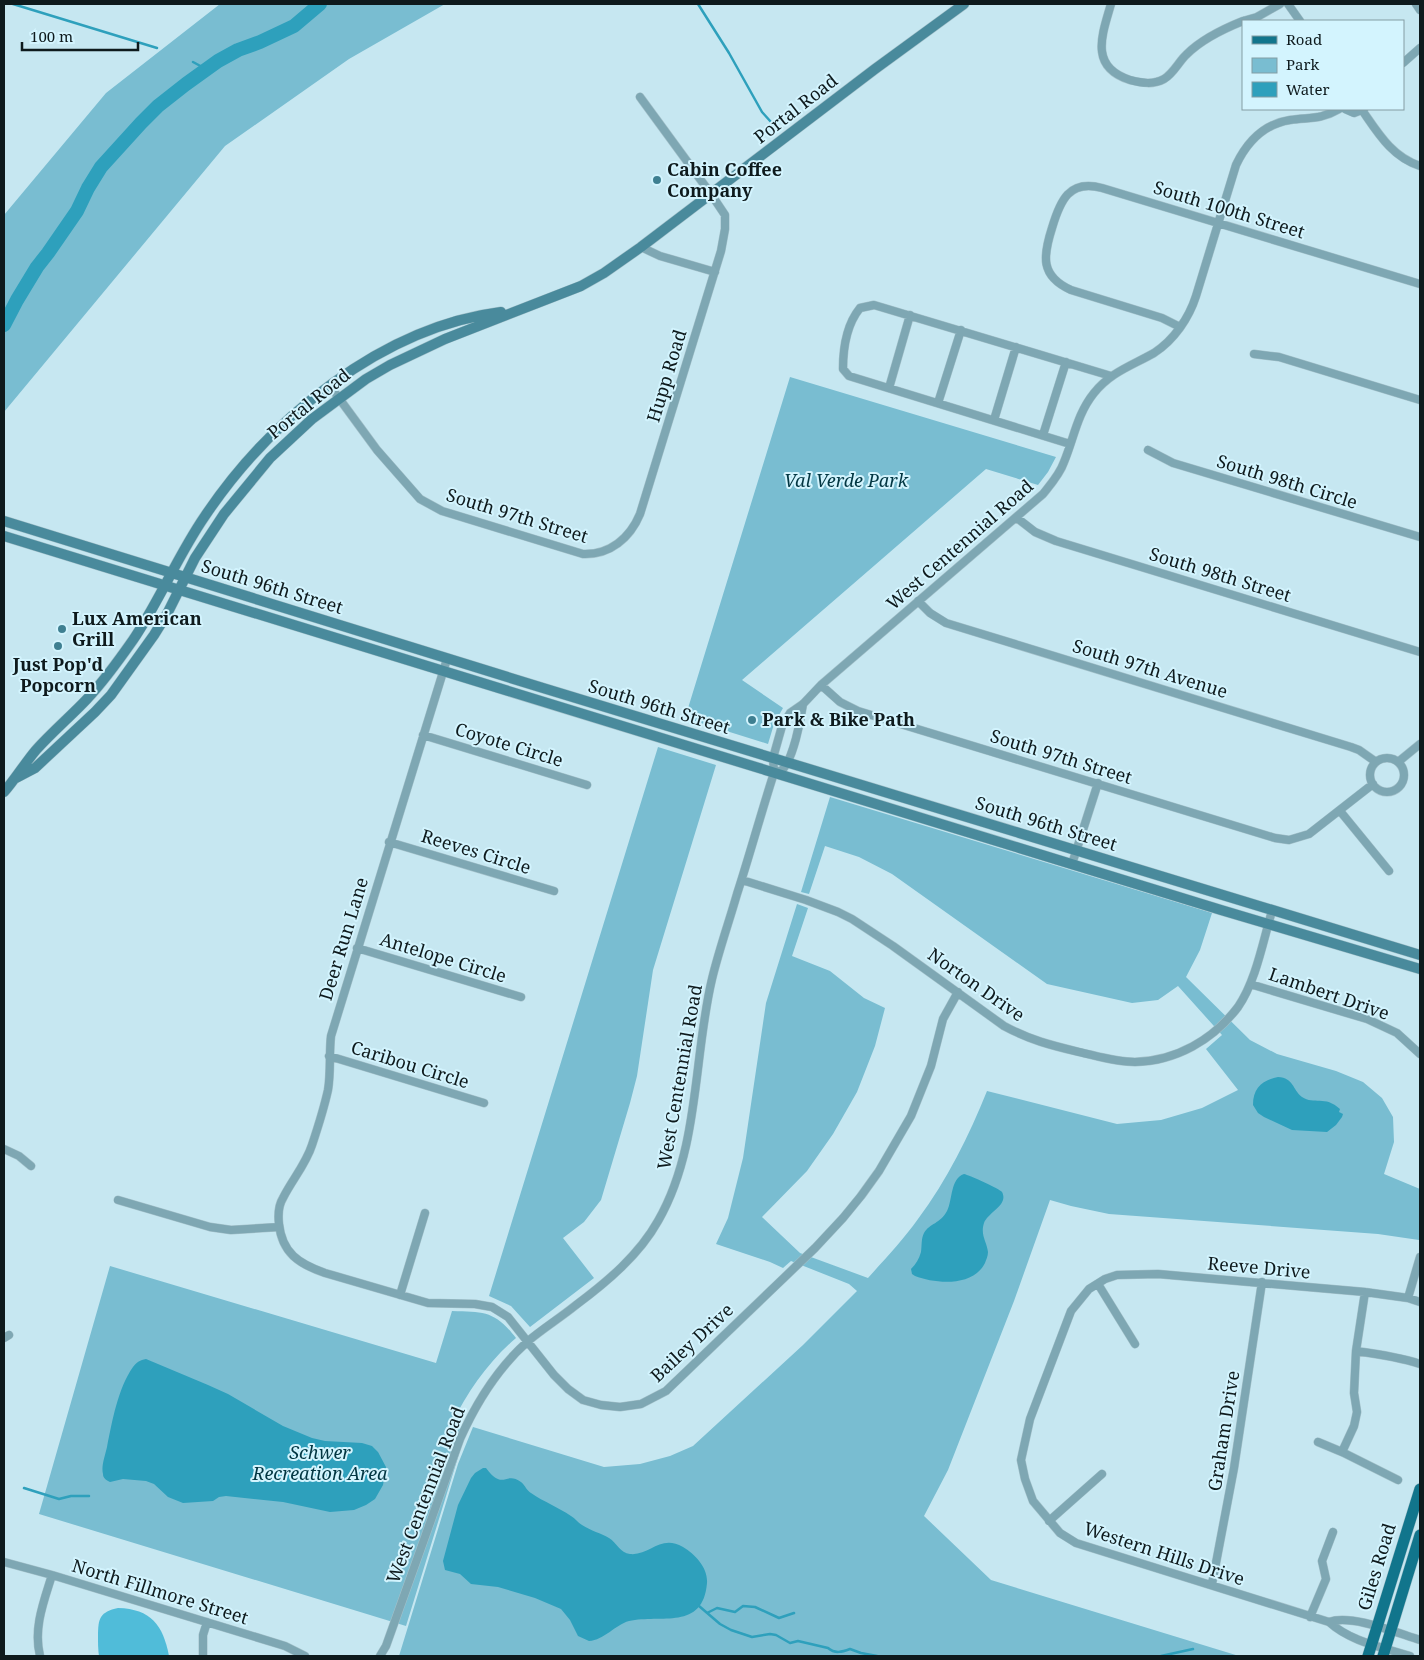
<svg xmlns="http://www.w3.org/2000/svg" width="1424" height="1660" font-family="'Noto Serif',serif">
<rect width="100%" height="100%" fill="#c6e7f1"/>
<path fill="#79bdd1" d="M220 4H445L349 59 225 146 4 412V215L106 93Z
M790 377 1056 457 1048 472 1038 485 986 469 742 680 783 708 774 724 768 744 685 718Z
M658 747 716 765 653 970 637 1076 630 1103 601 1200 584 1222 563 1238 594 1278 530 1327 511 1306 489 1296Z
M830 797 1212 913 1200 950 1186 977 1250 1040 1277 1054 1336 1071 1363 1082 1382 1098 1393 1117 1394 1142 1384 1174 1420 1189 1419 1240 1378 1234 1109 1214 1071 1206 1050 1200 1014 1301 948 1470 924 1516 991 1580 1239 1656H399L458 1464 473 1427 604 1467 640 1464 670 1456 693 1446 803 1345 857 1291 849 1284 791 1261 783 1268 770 1262 716 1244 728 1218 743 1158 766 1003 797 904 808 908 792 956 830 971 864 998 885 1008 875 1046 857 1092 833 1134 807 1171 762 1217 800 1253 868 1278C885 1259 903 1240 918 1219 947 1180 969 1136 987 1091L1117 1124 1161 1120 1202 1108 1238 1090 1206 1049 1222 1035 1178 986 1158 1000 1132 1003 1047 984 892 874 859 857 825 846 809 894 801 892Z
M110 1266 436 1363 452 1311C485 1312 495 1311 516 1338 489 1361 468 1391 452 1423L467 1428 406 1626 39 1514Z"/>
<path fill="#50bcd9" d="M118 1608C151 1609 163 1625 169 1656H99C98 1650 98 1643 98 1636 98 1618 100 1612 118 1608Z"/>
<path fill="#2ea0bc" d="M1278 1077C1294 1078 1292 1089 1302 1097 1314 1105 1325 1095 1340 1109L1339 1112 1343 1114 1342 1117 1336 1125 1327 1132 1292 1130 1264 1117 1258 1113 1253 1105C1253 1088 1262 1080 1278 1077Z
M964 1174C969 1175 1000 1189 1002 1192 1009 1205 988 1212 984 1223 980 1235 987 1242 988 1252 988 1256 986 1260 985 1263 973 1287 936 1284 915 1276L912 1274 911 1269C916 1264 919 1259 921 1252 922 1245 921 1239 924 1233 930 1223 940 1224 947 1211 953 1199 950 1179 964 1174Z
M146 1359 208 1385 228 1394 283 1426 312 1438 325 1441 362 1443 372 1446 378 1452 386 1467 383 1485 375 1499 366 1505 354 1510 330 1512 283 1502 226 1496 219 1497 213 1501 183 1503 168 1497 154 1484 146 1481 123 1479 110 1482C106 1480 103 1478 103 1474 101 1466 105 1456 107 1447 112 1422 118 1388 133 1367 137 1362 140 1360 146 1359Z
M483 1468H486C504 1492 505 1470 521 1482 525 1485 527 1491 531 1493 544 1502 558 1507 571 1516 575 1518 578 1523 582 1525 591 1531 601 1533 609 1538 617 1543 620 1553 630 1554 650 1556 660 1534 683 1547 696 1555 708 1568 707 1583 703 1631 661 1614 629 1621 615 1625 604 1640 589 1641L578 1636 570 1620 561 1609 535 1598 498 1587 471 1584 460 1574 445 1570 443 1561 458 1505 471 1478 475 1473Z"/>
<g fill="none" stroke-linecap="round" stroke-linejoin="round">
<path stroke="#2ea0bc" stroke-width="2.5" d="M13 4 157 48
M698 4 729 53 762 112 771 122
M193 62 206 69
M24 1488 59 1499 71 1496H89
M699 1606 720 1624 731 1630 752 1637 770 1634 776 1635 790 1643 798 1641 828 1648C835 1654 842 1652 850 1649L861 1653 877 1656
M707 1613 717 1608 735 1612 743 1606 755 1607 779 1618 794 1613
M1161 1656 1193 1649"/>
<path stroke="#2ea0bc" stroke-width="14" d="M4 325 17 300 37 267 48 253 77 211 88 188 101 167 141 123 158 106 186 84 218 61 238 50 260 42 294 26 320 4"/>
<defs>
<path id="street" d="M1111 4C1102 35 1089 67 1130 80 1142 83 1153 85 1164 79 1174 73 1179 61 1187 54 1202 39 1223 29 1243 21
M1288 4 1300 21
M1416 4 1420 10
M1243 21 1257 17 1280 4
M1403 63 1420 48
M1345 109 1354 113 1364 109
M1362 110C1378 133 1392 157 1420 166
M641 247 660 256 715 272
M1180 327 1162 318 1071 290C1040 276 1043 256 1052 228 1060 201 1069 179 1102 188L1420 284
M1254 354 1279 357 1420 400
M330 386 377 450 420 499 442 511 583 554C610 555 630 538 640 514L721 251 725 229V215L711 194 640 97
M889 388 910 315
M938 403 961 330
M994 420 1016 347
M1043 435 1066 362
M1070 444 849 376 843 369C843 348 847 324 860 308L874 305 1111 376
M1148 450 1173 463 1420 537
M1017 518 1035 532 1056 541 1420 652
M918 601 930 613 946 623 1351 747 1359 750 1376 762
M447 659 331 1036C329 1053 331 1073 328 1090 324 1108 318 1127 312 1145 306 1164 292 1180 283 1198 278 1206 278 1215 279 1224 282 1253 299 1264 325 1273L428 1303 475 1304 492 1307 508 1317 554 1375 568 1389 583 1400 601 1405 620 1407 641 1404 666 1391 815 1248 843 1218 861 1196 879 1171 911 1116 931 1066 943 1019 958 992
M821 685 840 702 858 711 1275 838 1289 840 1309 834 1373 784
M423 735 587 785
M1370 775a17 17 0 1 1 34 0a17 17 0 1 1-34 0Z
M1398 762 1420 744
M774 773C776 772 780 771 782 770 793 760 801 719 803 704
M1340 811 1389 871
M389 842 554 891
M1072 864 1098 783
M742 880 806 900 838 912 852 919 893 946 1004 1026C1030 1040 1050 1045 1079 1052 1097 1056 1116 1062 1135 1062 1176 1061 1213 1040 1238 1007 1256 981 1263 941 1272 911
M357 948 521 997
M1250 984 1367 1019 1397 1033 1420 1054
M329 1056 484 1103
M4 1149 19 1156 31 1166
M118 1200 210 1227 231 1230 279 1227
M1098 1284 1135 1344
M400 1295 425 1213
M1408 1298 1420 1257
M4 1338 9 1335
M1356 1351C1378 1354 1399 1357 1420 1364
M1318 1442 1342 1452 1398 1480
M1342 1452 1354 1426 1357 1412 1354 1393 1356 1351 1365 1292
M1049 1521 1102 1474
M4 1562 52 1575 285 1646 305 1656
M1212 1584 1234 1468 1262 1282
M1310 1617 1326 1579 1322 1561 1333 1532
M1329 1622C1352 1614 1397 1633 1420 1640
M40 1656C33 1628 44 1601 52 1575
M203 1656V1635L207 1622
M380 1656 386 1646 460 1439C476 1403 497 1369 527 1342 542 1329 560 1318 576 1305 607 1282 639 1255 658 1221 700 1148 693 1059 712 979 719 950 729 922 737 894 750 854 761 813 774 773L773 758 782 726 790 713 803 704 821 685 1043 494C1051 484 1060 474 1064 462 1074 438 1077 414 1094 393 1111 372 1131 366 1154 353 1174 340 1189 318 1196 296L1236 165C1247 142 1264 124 1290 120 1310 117 1320 120 1339 109
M1410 1656C1382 1647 1351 1642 1329 1622L1076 1543 1060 1533 1033 1501 1025 1479 1021 1460 1030 1419 1071 1311 1089 1289 1105 1279 1117 1275 1158 1274 1365 1292 1408 1298 1420 1302"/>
<path id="secondary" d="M4 521 543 688 1420 955
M4 536 1221 910 1420 969
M16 778 35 768 95 712 111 695 154 635 167 614 195 558 224 514 270 458 312 419 366 379 390 365 445 339 581 286 604 273 641 247 875 69 964 4
M4 792C16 778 25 763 36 750 52 732 70 717 87 699 104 681 119 660 133 640 160 600 178 555 205 516 270 419 382 327 501 312"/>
<path id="primary" d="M1368 1656 1420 1489
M1383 1656 1420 1535"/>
</defs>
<use href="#street" stroke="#a5c2cb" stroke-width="9"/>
<use href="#secondary" stroke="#a5c2cb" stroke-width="11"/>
<use href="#primary" stroke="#a5c2cb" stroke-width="12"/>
<use href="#street" stroke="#7ea7b3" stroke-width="8"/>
<use href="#secondary" stroke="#498a9c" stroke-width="10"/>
<use href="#primary" stroke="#11758c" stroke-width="11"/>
</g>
<g fill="#3e7f91" stroke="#d3f4fe" stroke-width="2">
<circle cx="657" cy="180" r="5"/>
<circle cx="62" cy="629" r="5"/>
<circle cx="58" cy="646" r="5"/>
<circle cx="752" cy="720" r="5"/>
</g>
<g text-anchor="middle" stroke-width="4" stroke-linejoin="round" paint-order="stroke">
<g font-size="18" fill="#0e1a1d" stroke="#d3f4fe">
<text transform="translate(796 109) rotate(-38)" y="6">Portal Road</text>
<text transform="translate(1229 210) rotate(17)" y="6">South 100th Street</text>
<text transform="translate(667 376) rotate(-73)" y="6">Hupp Road</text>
<text transform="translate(309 404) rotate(-39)" y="6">Portal Road</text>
<text transform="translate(1287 482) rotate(17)" y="6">South 98th Circle</text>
<text transform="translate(517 516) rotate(17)" y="6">South 97th Street</text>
<text transform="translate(960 545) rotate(-41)" y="6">West Centennial Road</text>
<text transform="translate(1220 575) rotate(17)" y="6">South 98th Street</text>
<text transform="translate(272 587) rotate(17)" y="6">South 96th Street</text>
<text transform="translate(1150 669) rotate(17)" y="6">South 97th Avenue</text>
<text transform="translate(659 707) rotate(17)" y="6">South 96th Street</text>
<text transform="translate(509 745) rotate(17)" y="6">Coyote Circle</text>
<text transform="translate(1061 757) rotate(17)" y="6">South 97th Street</text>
<text transform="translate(1046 824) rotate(17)" y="6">South 96th Street</text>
<text transform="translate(476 852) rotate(17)" y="6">Reeves Circle</text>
<text transform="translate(344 939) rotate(-73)" y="6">Deer Run Lane</text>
<text transform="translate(443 958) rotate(17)" y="6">Antelope Circle</text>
<text transform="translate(976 985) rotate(35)" y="6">Norton Drive</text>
<text transform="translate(1329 994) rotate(19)" y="6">Lambert Drive</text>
<text transform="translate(410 1065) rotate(17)" y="6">Caribou Circle</text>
<text transform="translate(680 1077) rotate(-80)" y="6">West Centennial Road</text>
<text transform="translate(1259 1268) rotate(5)" y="6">Reeve Drive</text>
<text transform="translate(692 1343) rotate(-43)" y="6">Bailey Drive</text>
<text transform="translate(1224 1431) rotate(-81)" y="6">Graham Drive</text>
<text transform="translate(426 1495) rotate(-69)" y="6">West Centennial Road</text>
<text transform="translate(1164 1554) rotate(18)" y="6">Western Hills Drive</text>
<text transform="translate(1377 1567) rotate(-73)" y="6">Giles Road</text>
<text transform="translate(160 1592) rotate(17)" y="6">North Fillmore Street</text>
</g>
<g font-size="18" font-weight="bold" fill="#0e1a1d" stroke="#d3f4fe" text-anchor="start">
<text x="667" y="176">Cabin Coffee<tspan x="667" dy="21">Company</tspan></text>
<text x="72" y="625">Lux American<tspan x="72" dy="21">Grill</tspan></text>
<text x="58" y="671" text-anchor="middle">Just Pop'd<tspan x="58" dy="21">Popcorn</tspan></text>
<text x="762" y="726">Park &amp; Bike Path</text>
</g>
<g font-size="18" font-style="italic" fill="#023642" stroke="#d3f4fe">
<text x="846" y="487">Val Verde Park</text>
<text x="320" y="1459">Schwer<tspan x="320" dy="21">Recreation Area</tspan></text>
</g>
</g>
<rect width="1424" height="1660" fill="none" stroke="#0e1a1d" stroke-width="10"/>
<rect x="1242" y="20" width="162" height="90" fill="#d3f4fe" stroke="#849da4"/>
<rect x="1252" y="36" width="25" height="8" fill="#11758c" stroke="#849da4"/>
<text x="1286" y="45" font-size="15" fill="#0e1a1d">Road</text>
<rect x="1252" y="58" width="25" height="15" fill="#79bdd1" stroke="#849da4"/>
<text x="1286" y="70" font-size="15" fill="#0e1a1d">Park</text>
<rect x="1252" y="82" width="25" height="15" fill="#2ea0bc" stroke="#849da4"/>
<text x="1286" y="95" font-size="15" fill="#0e1a1d">Water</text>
<path d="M22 42v8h116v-8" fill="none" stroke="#0e1a1d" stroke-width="2.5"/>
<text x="30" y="42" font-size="15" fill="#0e1a1d" stroke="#d3f4fe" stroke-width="4" paint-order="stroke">100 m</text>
</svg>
